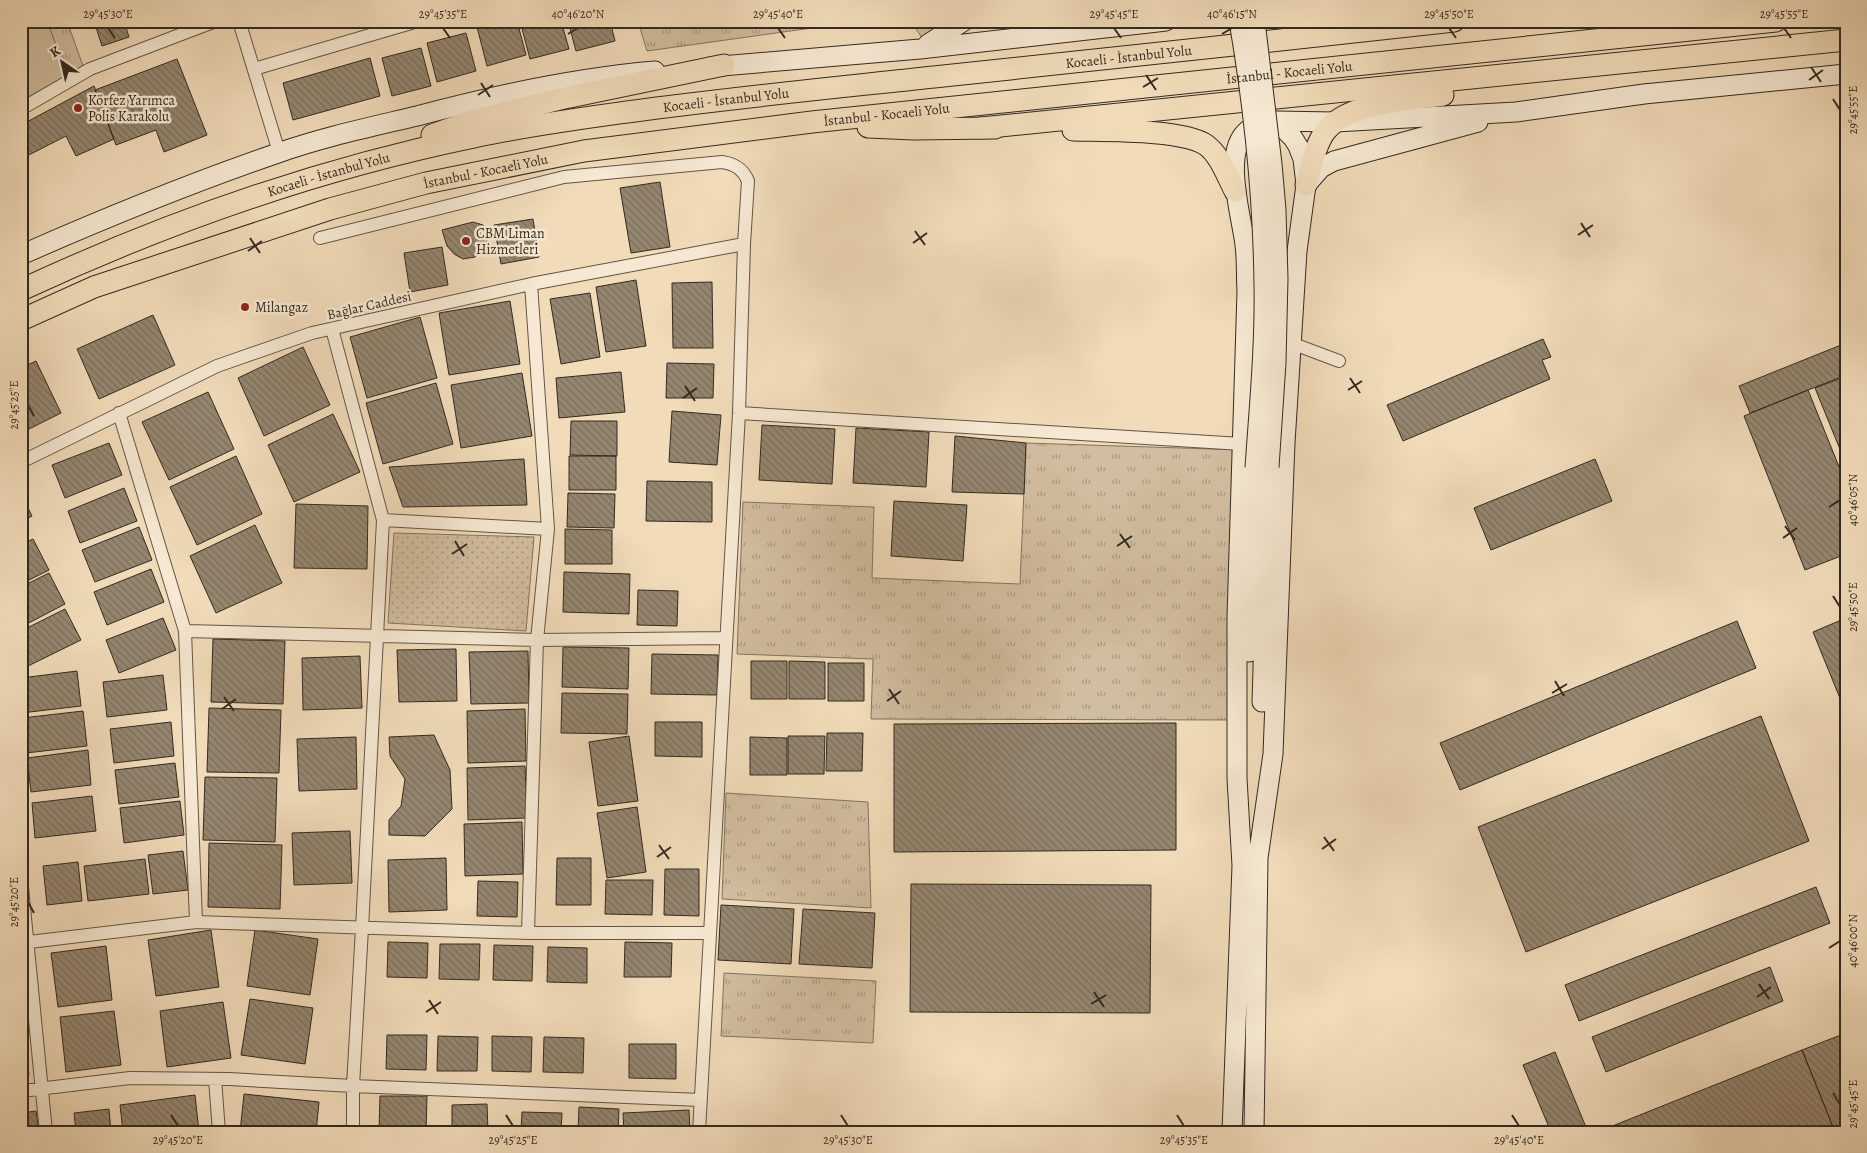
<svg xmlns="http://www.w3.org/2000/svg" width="1867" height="1153" font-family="Alegreya,serif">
<defs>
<pattern id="grass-tufts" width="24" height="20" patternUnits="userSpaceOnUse" patternTransform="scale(1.25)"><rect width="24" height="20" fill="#d1bd9f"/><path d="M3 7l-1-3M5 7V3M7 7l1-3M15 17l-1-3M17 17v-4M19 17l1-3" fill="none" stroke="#aa9a81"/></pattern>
<pattern id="park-dots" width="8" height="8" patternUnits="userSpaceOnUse" patternTransform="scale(1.25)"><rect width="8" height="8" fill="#d1bd9f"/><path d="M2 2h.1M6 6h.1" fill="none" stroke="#aa9a81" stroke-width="1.8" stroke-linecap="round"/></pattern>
<pattern id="building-back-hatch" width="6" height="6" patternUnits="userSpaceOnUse" patternTransform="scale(1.25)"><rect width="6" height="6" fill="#958670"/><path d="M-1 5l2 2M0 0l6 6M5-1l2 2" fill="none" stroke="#7a6e5c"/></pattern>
</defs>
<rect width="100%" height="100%" fill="#f1dbb9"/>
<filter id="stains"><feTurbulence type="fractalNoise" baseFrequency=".004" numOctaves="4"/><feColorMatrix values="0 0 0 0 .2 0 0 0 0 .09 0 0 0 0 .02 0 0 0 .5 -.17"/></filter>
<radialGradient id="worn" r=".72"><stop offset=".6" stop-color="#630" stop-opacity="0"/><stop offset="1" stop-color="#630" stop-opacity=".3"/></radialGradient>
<path fill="url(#grass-tufts)" stroke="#827460" d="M47 21H67L83 66 67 75Z
M638 21H862L647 51Z
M911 21H950L922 38Z
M1026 443 1244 450 1233 720 871 719 873 659 737 654 743 502 874 507 872 578 1020 584Z
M726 793 868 802 871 908 722 899Z
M724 973 876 981 873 1043 721 1036Z"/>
<path fill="url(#park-dots)" stroke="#827460" d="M394 533 534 537 526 631 388 623Z"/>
<path fill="#d1bd9f" stroke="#827460" d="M21 21H47L67 75 21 101Z"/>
<path fill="url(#building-back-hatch)" stroke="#322a20" d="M94 21H124L129 37 102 46Z
M500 21H517L526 55 487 66 477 27Z
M520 21H561L569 49 530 59Z
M568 21H610L615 41 576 51Z
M466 33 476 71 437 82 427 43Z
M421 48 431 86 392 96 382 58Z
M370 58 380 96 293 120 283 83Z
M177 59 207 135 164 152 156 130 116 145 95 90Z
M94 86 114 139 76 156 66 136 21 159V125Z
M660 182 670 247 631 253 620 188Z
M533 219 539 257 501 264 494 225Z
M473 222 483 225 488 236 485 247 475 257 463 259 454 254 447 246 442 230Z
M442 247 448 285 410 292 404 253Z
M636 280 646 346 606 352 596 287Z
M712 282 713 348H673L672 283Z
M590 293 600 357 561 364 550 299Z
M510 301 520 364 449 375 439 313Z
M153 315 175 365 99 399 77 349Z
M420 317 437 378 367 398 350 337Z
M1543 339 1551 357 1542 360 1550 379 1403 441 1387 405Z
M1846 343V375L1750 413 1739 386Z
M303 347 330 405 264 436 238 378Z
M36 361 61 413 21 433V368Z
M667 363 714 364 713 398H666Z
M621 372 625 412 559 418 556 378Z
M522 373 532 436 461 448 451 385Z
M1844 377 1846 382V464L1815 388Z
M436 383 453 444 383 464 366 403Z
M1808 390 1846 484V554L1805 570 1744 416Z
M208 392 234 449 169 480 142 422Z
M672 411 721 415 717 465 669 462Z
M333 414 360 472 294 502 268 445Z
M571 421H617V456L570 455Z
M762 425 835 429 832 484 759 480Z
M856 428 929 432 926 487 853 483Z
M955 436 1026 443 1024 494 952 492Z
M109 443 122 475 65 498 52 465Z
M236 456 262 514 197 545 170 487Z
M569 456H616V490H569Z
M524 459 527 505 403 507 389 467Z
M1595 459 1612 501 1491 550 1474 508Z
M647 481 712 482V522L646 521Z
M124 488 137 521 80 543 68 511Z
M568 493 615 494 614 528 567 527Z
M21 494 32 516 21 522Z
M894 501 967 505 963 561 891 556Z
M296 504 368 506 367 569 294 568Z
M255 525 282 583 216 613 190 556Z
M139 527 152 560 95 582 82 550Z
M565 529 612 530V564H565Z
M33 539 49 570 21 584V545Z
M151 569 164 602 107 625 94 592Z
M564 572 630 574 629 614 563 612Z
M49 573 65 604 21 627V587Z
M638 590 678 591 677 626 637 625Z
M65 609 81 640 26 667 21 658V631Z
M163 618 176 650 119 673 106 640Z
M1846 618V713L1813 632Z
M1737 621 1756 668 1460 790 1440 743Z
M213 639 285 641 283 704 211 702Z
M563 647 629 648 628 689 562 687Z
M456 649 457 701 399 702 397 650Z
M528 651 529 703 471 704 469 652Z
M652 654 718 655 717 695 651 694Z
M360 656 362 708 303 710 302 658Z
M751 661H787V699H751Z
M789 661 825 662V699H789Z
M828 663H864V701H828Z
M77 671 81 706 21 713V678Z
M163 675 167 710 107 717 103 682Z
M562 693 628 694 627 734 561 733Z
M209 708 281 710 279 773 207 772Z
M525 709 526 761 468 763 467 711Z
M83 711 87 746 26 753 22 718Z
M1761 716 1809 841 1526 952 1478 827Z
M171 722 174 756 114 763 110 729Z
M655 722H702V757L655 756Z
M1176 723V850L894 852V724Z
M827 733H863L862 771H826Z
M434 735 450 770 452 809 425 836 389 835V820L401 806 405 779 390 756 389 737Z
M629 736 638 801 598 806 589 742Z
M788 736H825L824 774H788Z
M356 737 357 789 299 791 297 739Z
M750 737 787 738V775H750Z
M88 750 91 785 31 792 27 758Z
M175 763 179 797 119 804 115 770Z
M525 766 527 818 468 820 467 768Z
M205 777 277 778 275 842 203 840Z
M92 796 96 831 35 838 32 803Z
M180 801 184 835 124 843 120 808Z
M637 807 646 872 607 878 597 813Z
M522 822 523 874 465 876 464 824Z
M350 831 352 883 294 885 292 833Z
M209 843 282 845 280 909 208 907Z
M183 851 188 890 153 894 148 855Z
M446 858 447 910 389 912 388 860Z
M557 858H591V905H556Z
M145 859 149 894 88 901 84 866Z
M78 862 82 901 47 905 43 866Z
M665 869H699V916L664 915Z
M606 880H653L652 915 605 914Z
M478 881 518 882 517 917 477 916Z
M911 884 1151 885 1150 1013 910 1012Z
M1816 887 1830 923 1579 1021 1565 985Z
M721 905 794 909 791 964 718 960Z
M803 909 875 913 872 968 799 964Z
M211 930 219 987 156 996 148 940Z
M255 930 318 939 310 995 247 986Z
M388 942 428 943 427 978 387 977Z
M625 942 672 943 671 977H624Z
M440 944H480L479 980 439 979Z
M494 945 533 946 532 981 493 980Z
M106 946 112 1000 58 1007 51 953Z
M548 947 587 948V983L547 982Z
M1770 967 1783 1001 1606 1072 1592 1037Z
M250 999 313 1008 305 1064 241 1055Z
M223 1002 231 1058 167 1067 160 1011Z
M114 1011 121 1065 66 1072 60 1017Z
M1846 1033V1132H1835L1802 1050Z
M25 1035 29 1075 21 1076V1036Z
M387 1035H427L426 1070 386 1069Z
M438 1036 478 1037 477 1071H437Z
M492 1036 532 1037 531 1072 492 1071Z
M544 1037 584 1038 583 1073 543 1072Z
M629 1044H676V1079L629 1078Z
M1802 1050 1835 1132H1601L1600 1131Z
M1555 1052 1588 1132H1551L1523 1065Z
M244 1094 319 1102 316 1132H240Z
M195 1095 199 1132H123L120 1105Z
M380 1096H427L426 1131 379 1130Z
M487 1104 488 1132H452V1105Z
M579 1107 619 1109 618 1132H578Z
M109 1109 111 1132H76L74 1113Z
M689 1110 690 1132H624L623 1113Z
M36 1111 39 1132H21V1113Z
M522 1112 562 1113 561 1132H521Z"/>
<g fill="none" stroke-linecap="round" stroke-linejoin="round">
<defs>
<path id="minor" d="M239 21 279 152
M254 69 418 21
M21 109 90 69 216 21
M320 238 564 177 722 162C735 164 743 169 748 181L744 244 739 413 699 1132
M332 329 383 520 362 928 353 1086V1132
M1291 343 1339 361
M119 413 185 631 196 922
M739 413 1242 444
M21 462 217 366 312 333 531 284 744 244
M383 520 548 529
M185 631 537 640 726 638
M21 877 46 1132
M528 933 537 640 548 529 531 284
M21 943 196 922 528 933H709
M215 1079 219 1132
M21 1091 130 1078 229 1079 353 1086 701 1100"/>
<path id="secondary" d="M928 44 964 21
M710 67 920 49 1166 21
M1276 121 1335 122 1516 112 1644 94 1846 74
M1306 185 1321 168 1334 161 1478 122
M21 255C105 218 191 183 278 153 323 137 371 127 417 116 495 95 574 78 655 71
M1249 652 1255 468
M1262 702 1269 467
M1232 1132 1242 866 1237 778V617L1247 291C1246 276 1247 260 1245 245 1242 217 1221 151 1248 130 1252 127 1257 125 1262 122
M1254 1132 1258 858 1273 754 1285 443 1297 251 1306 185 1303 159 1298 146 1293 138 1276 121"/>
<g id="trunk">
<path d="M868 127 914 129 995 128"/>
<path d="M981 128 1846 40"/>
<path d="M1073 130C1104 131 1182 129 1206 145 1220 155 1227 176 1235 191"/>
<path d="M432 135 472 121 560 99 724 65"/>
<path d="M1306 185C1311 168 1314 148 1324 133 1346 102 1408 100 1443 95"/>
<path id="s1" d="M21 290C165 223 318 169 474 137 524 126 576 119 627 112 729 98 832 88 934 77 1107 59 1281 40 1454 21"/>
<path id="s2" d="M21 320 94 287 330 209 426 183 584 151 812 122 1776 21"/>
</g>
</defs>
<use href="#minor" stroke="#625646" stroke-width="14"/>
<use href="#secondary" stroke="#322a20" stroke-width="21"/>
<use href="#trunk" stroke="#322a20" stroke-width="23"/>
<use href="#minor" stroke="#f6e8d2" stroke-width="12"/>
<use href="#secondary" stroke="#f6e8d2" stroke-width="19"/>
<use href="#trunk" stroke="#f1dbb9" stroke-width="21"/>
<defs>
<path id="secondary-bridge" d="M1239 21C1254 109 1263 197 1264 286 1265 347 1259 408 1255 468
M1255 21 1272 164 1276 210 1278 278 1276 363 1269 467"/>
</defs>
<use href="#secondary-bridge" stroke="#322a20" stroke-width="21" stroke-linecap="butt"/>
<use href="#secondary-bridge" stroke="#f6e8d2" stroke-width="19"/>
</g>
<path fill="none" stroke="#322a20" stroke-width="2" d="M108 28 115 38M443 28 450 38M778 28 785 38M1114 28 1121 38M1449 28 1456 38M1784 28 1791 38M568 34 578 28M1222 34 1232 28M1811 67 1821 82M1146 75 1156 90M1809 80 1823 70M481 83 490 97M1143 87 1158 78M478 95 493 85M1833 99 1840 110M1581 223 1590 237M915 231 925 245M1578 235 1593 225M250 238 260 253M913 243 927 233M248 251 262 241M1350 378 1360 393M685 386 695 401M1348 390 1362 381M683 398 697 388M28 405 34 416M1829 507 1840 500M1785 526 1795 540M1120 534 1130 548M1783 538 1797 528M455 541 464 556M1117 546 1132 536M452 554 467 544M1833 596 1840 607M1555 681 1564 696M889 689 899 704M1552 693 1567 684M224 697 234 711M887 701 901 691M222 709 236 699M1324 837 1334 851M659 845 669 859M1322 849 1336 839M657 857 671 847M28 902 34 913M1829 948 1840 941M1759 984 1769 999M1094 992 1104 1007M1757 997 1771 987M429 1000 438 1014M1091 1004 1106 995M426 1012 441 1002M1833 1093 1840 1104M171 1115 178 1126M506 1115 513 1126M841 1115 848 1126M1177 1115 1184 1126M1512 1115 1519 1126"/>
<g fill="#8f2418" stroke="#f6e8d2" stroke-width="2">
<circle cx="78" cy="108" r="5"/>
<circle cx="466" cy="241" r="5"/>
<circle cx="245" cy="307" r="5"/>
</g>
<g text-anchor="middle" stroke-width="5" stroke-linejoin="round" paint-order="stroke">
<g font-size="14" fill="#322a20" stroke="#f6e8d2">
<text dy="5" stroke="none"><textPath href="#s1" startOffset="1139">Kocaeli - İstanbul Yolu</textPath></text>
<text dy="5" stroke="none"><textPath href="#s2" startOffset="1299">İstanbul - Kocaeli Yolu</textPath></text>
<text dy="5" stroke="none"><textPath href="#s1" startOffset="734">Kocaeli - İstanbul Yolu</textPath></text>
<text dy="5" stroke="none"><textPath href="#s2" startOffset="894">İstanbul - Kocaeli Yolu</textPath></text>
<text dy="5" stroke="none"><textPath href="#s2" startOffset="489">İstanbul - Kocaeli Yolu</textPath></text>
<text dy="5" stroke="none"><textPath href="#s1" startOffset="329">Kocaeli - İstanbul Yolu</textPath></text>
<text transform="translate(369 305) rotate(-13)" y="5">Bağlar Caddesi</text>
</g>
<g font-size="14" fill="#322a20" stroke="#f6e8d2" text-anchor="start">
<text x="88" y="105">Körfez Yarımca<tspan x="88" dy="16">Polis Karakolu</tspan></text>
<text x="476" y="238">CBM Liman<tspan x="476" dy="16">Hizmetleri</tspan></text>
<text x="255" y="312">Milangaz</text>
</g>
</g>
<rect width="1867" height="1153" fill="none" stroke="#f1dbb9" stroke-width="55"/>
<g transform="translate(62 62) rotate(326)" stroke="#f6e8d2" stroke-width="4" paint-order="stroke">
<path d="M0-4L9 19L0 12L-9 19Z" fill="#322a20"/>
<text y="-8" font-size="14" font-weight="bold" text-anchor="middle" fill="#322a20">K</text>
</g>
<rect x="28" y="28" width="1812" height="1098" fill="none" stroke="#322a20" stroke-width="2"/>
<g font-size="12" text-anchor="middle" fill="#322a20">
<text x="108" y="18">29°45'30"E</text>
<text x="443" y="18">29°45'35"E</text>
<text x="578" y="18">40°46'20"N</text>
<text x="778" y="18">29°45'40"E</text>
<text x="1114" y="18">29°45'45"E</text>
<text x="1232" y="18">40°46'15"N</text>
<text x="1449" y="18">29°45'50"E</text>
<text x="1784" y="18">29°45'55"E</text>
<text transform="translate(1853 110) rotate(-90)" y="4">29°45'55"E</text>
<text transform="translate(14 405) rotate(-90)" y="4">29°45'25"E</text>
<text transform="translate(1853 500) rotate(-90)" y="4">40°46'05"N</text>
<text transform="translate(1853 607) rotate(-90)" y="4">29°45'50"E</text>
<text transform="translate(14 902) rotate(-90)" y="4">29°45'20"E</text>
<text transform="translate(1853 941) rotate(-90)" y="4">40°46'00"N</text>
<text transform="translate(1853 1104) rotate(-90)" y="4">29°45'45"E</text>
<text x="178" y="1144">29°45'20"E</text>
<text x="513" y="1144">29°45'25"E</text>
<text x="848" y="1144">29°45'30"E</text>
<text x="1184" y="1144">29°45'35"E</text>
<text x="1519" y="1144">29°45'40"E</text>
</g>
<rect width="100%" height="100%" filter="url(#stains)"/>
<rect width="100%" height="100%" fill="url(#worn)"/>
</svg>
